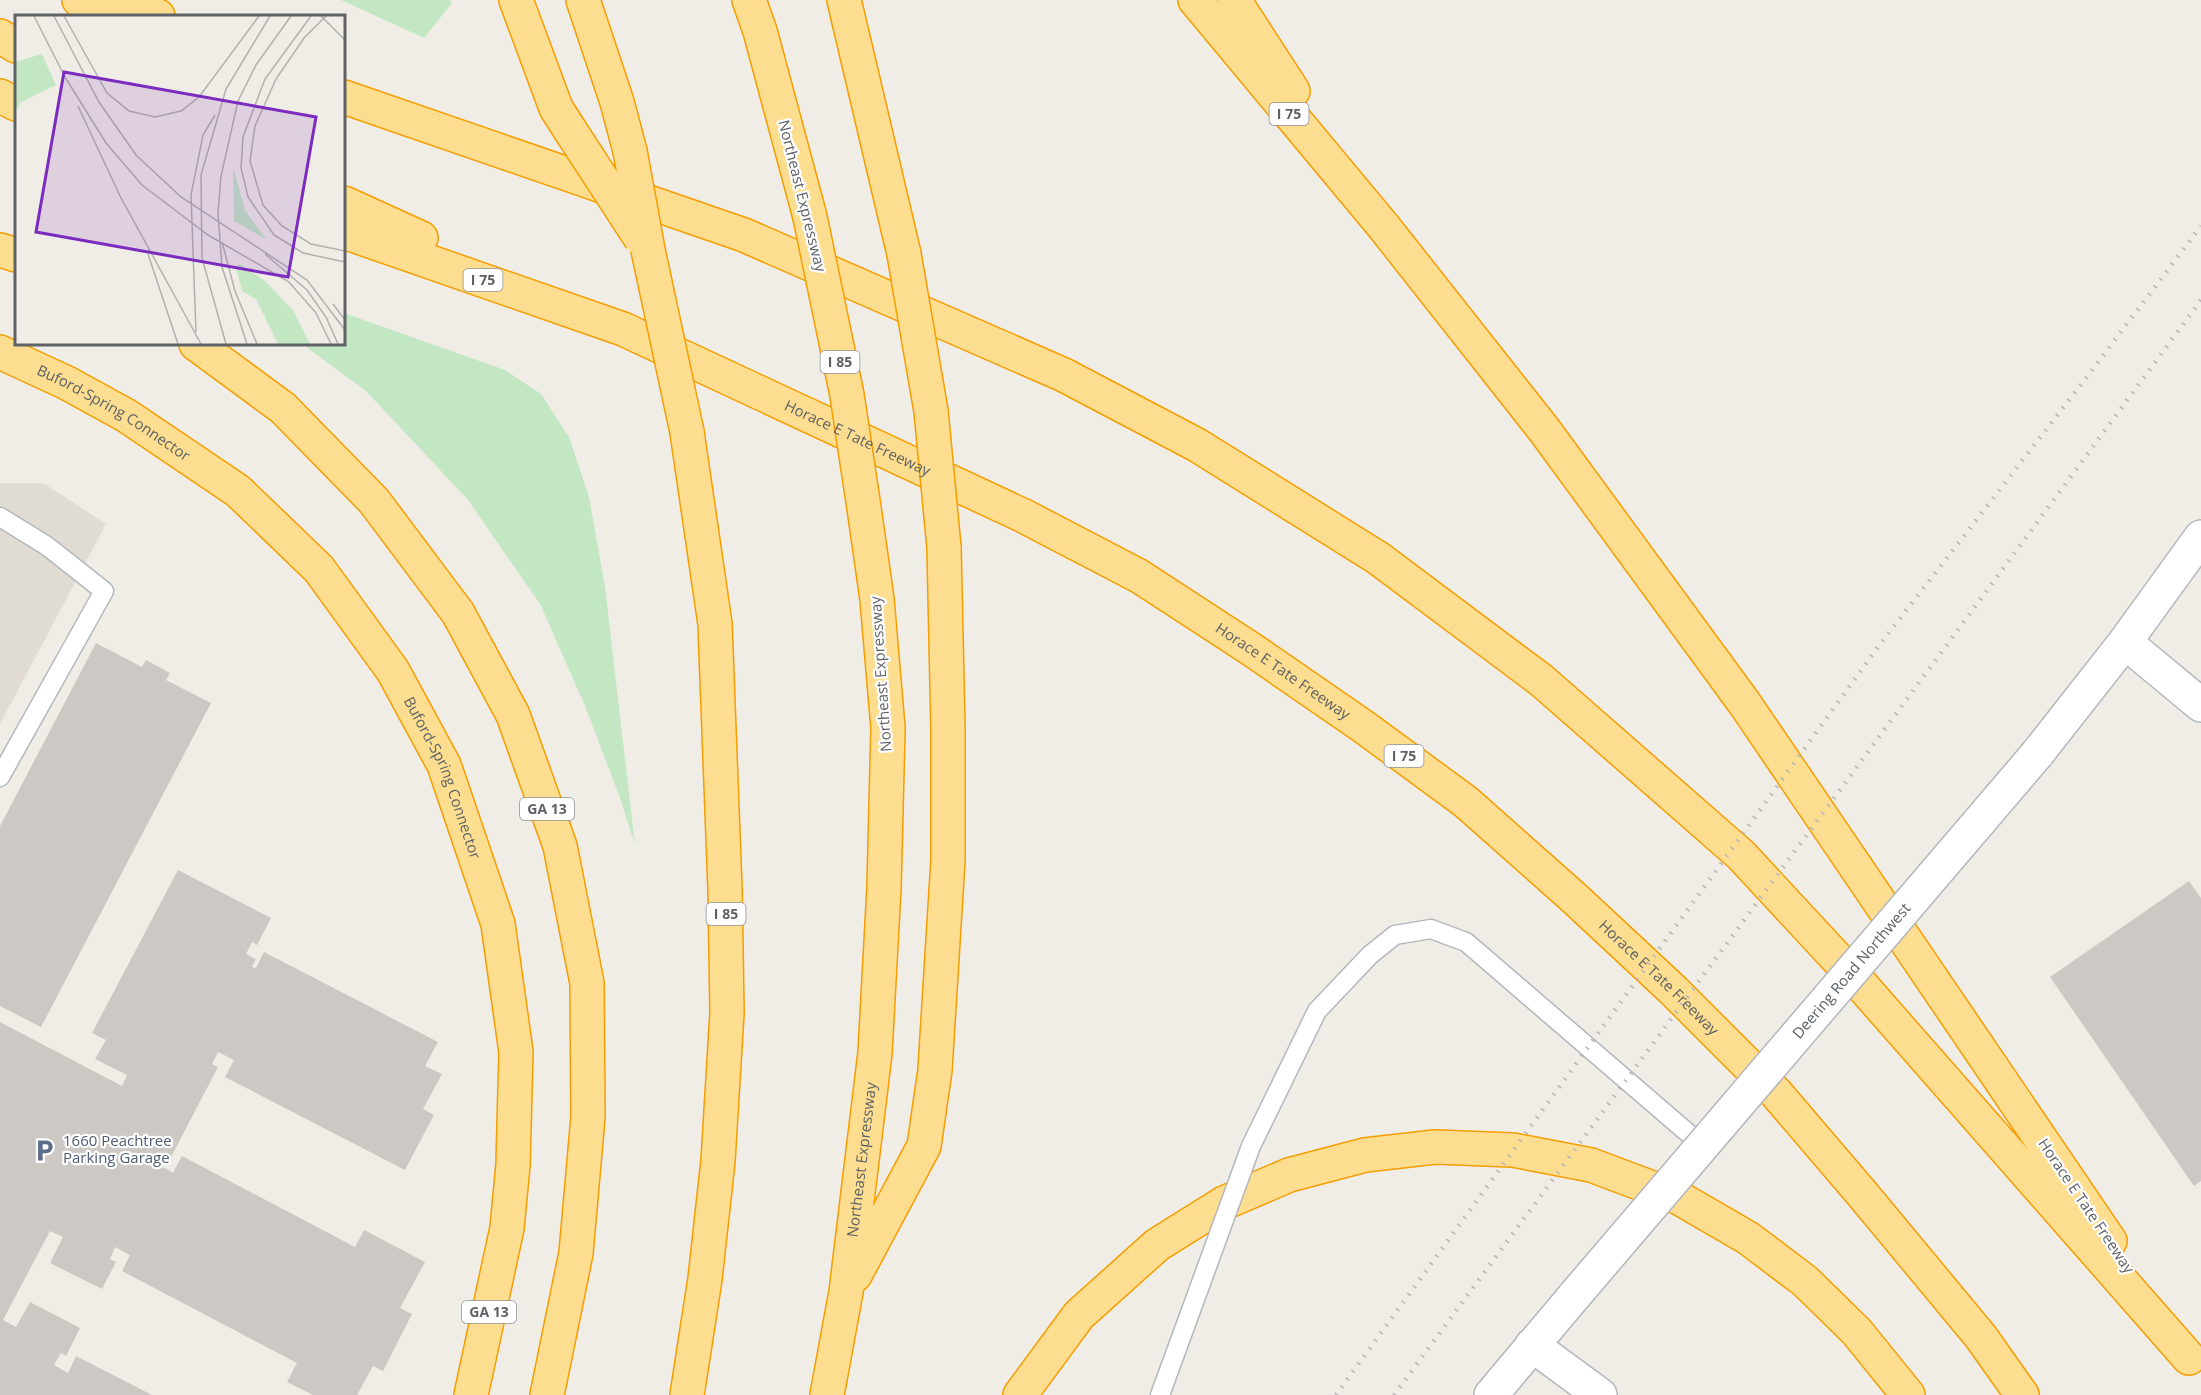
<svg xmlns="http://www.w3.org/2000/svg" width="2201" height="1395" font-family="'Open Sans',sans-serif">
<rect width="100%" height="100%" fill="#f0ede6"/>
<path fill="#e0dcd4" d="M0 483H43L106 524 0 724Z"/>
<path fill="#c4e7c3" d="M341 0H450L452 3 424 38Z
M344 313 505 370 541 394 569 437 589 497 605 587 635 845 619 795 585 706 540 604 468 500 366 391 302 344H344Z"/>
<path fill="#ccc8c3" d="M96 643 142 667 146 660 170 673 166 680 211 703 41 1027 0 1006V826Z
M178 870 271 918 257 945 252 942 246 954 256 959 252 967 256 968 264 952 438 1042 425 1066 442 1074 423 1109 434 1115 405 1170 225 1077 234 1060 218 1052 212 1064 218 1067 171 1157 164 1154 158 1164 173 1173 182 1156 355 1247 364 1230 425 1262 400 1308 412 1314 383 1371 373 1366 357 1395H313L287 1382 297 1363 122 1271 130 1255 115 1247 110 1259 116 1262 102 1289 50 1263 63 1237 50 1231 3 1320 16 1327 30 1302 80 1328 66 1356 61 1353 54 1365 68 1373 76 1356 152 1395H0V1022L122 1086 127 1075 95 1059 106 1040 92 1033Z
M2189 881 2201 898V1181L2194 1186 2050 977Z"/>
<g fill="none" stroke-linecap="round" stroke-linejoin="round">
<defs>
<path id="service" d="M0 517 47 546 104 591 0 777
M1251 1146 1317 1011 1370 955 1395 935 1431 929 1466 942 1703 1146
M1160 1395 1201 1283"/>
<path id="minor" d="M2125 642 2201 705
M2037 754 2125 642 2201 537
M1532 1345 1600 1395
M1491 1395 1575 1295"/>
<g id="motorway">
<path d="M79 0 121 16"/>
<path d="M120 0 158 16"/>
<path d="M516 0 556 108 570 130"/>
<path d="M583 0 617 102 630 151"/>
<path d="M749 0 760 31 810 217"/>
<path d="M844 0 904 254"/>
<path d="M1195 0 1384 227 1545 431 1745 704 2110 1241"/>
<path d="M1234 0 1293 91"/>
<path d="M0 36 16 46"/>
<path d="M0 96 16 104"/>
<path d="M344 97 744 235 1064 375 1197 445 1378 558 1541 680 1741 855 1857 980 2189 1358"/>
<path d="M344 203 421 238"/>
<path id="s1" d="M344 232 623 329 1024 516 1139 576 1251 649 1364 727 1466 802 1572 896 1673 990 1776 1093 1864 1196 1981 1337 2022 1395"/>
<path d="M0 250 16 255"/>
<path d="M196 344 283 408 374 501 458 613 513 715 560 846 587 983 588 1117 576 1253 547 1395"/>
<path id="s2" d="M0 352 67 383 127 416 238 491 319 569 393 671 444 765 498 924 516 1052 513 1165 507 1228 471 1395"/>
<path d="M855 1275 924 1146 935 1070 948 860V729L944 547"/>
<path d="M687 1395 705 1279 718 1161 727 1013 725 889 715 624 687 432"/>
<path id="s3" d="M827 1395 846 1292 875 1053 884 888 888 728 877 599 864 508"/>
<path d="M1020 1395 1079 1315 1157 1245 1224 1203 1289 1175 1365 1155 1435 1147 1513 1150 1591 1165 1679 1198 1748 1238 1805 1281 1857 1332 1908 1395"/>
</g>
</defs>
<use href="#service" stroke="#b3b7bb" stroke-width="21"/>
<use href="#minor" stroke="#b3b7bb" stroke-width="36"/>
<use href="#motorway" stroke="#f59e01" stroke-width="36"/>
<use href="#service" stroke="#fff" stroke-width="18"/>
<use href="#minor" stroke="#fff" stroke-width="33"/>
<use href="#motorway" stroke="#fddd90" stroke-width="33"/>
<path stroke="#b4b5b6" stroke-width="4.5" stroke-dasharray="1.5 8" stroke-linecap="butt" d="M1336 1395 1881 643 2087 377 2201 226
M1394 1395 2201 300"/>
<defs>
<path id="service-bridge" d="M1201 1283 1251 1146"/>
<g id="minor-bridge">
<path id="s4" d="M1575 1295 2037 754"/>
</g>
<path id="motorway-bridge" d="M570 130 641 239
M630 151 648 250 687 432
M810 217 847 395 864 508
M904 254 931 411 944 547"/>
</defs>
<use href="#service-bridge" stroke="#b3b7bb" stroke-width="21" stroke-linecap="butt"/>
<use href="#minor-bridge" stroke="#b3b7bb" stroke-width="36" stroke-linecap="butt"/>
<use href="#motorway-bridge" stroke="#f59e01" stroke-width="36" stroke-linecap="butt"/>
<use href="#service-bridge" stroke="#fff" stroke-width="18"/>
<use href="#minor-bridge" stroke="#fff" stroke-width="33"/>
<use href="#motorway-bridge" stroke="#fddd90" stroke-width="33"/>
</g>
<defs>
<symbol id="parking-bare" viewBox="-9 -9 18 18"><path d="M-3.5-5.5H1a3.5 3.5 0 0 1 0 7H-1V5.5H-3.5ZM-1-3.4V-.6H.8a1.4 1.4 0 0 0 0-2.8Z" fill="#5c6f8a" stroke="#fff" stroke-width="2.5" paint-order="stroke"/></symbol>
</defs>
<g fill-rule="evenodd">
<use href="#parking-bare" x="28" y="1134" width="33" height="33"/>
</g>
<g text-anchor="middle" stroke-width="4.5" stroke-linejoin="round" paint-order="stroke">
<g fill="#fff" stroke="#8e9194" stroke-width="1.5">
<rect x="1269.5" y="103" width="39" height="22" rx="4.5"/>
<rect x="463.5" y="269" width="39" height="22" rx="4.5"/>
<rect x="820.5" y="351" width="39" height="22" rx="4.5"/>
<rect x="1384.5" y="745" width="39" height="22" rx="4.5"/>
<rect x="520" y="798" width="54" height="22" rx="4.5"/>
<rect x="706.5" y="903" width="39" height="22" rx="4.5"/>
<rect x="462" y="1301" width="54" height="22" rx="4.5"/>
</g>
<g font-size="14" font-weight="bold" fill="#5e6266">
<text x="1289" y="119">I 75</text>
<text x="483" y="285">I 75</text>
<text x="840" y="367">I 85</text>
<text x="1404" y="761">I 75</text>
<text x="547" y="814">GA 13</text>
<text x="726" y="919">I 85</text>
<text x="489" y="1317">GA 13</text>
</g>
<g font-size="15" fill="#5e6266" stroke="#fff">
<text transform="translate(802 196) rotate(76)" y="5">Northeast Expressway</text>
<text dy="5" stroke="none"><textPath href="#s2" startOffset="129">Buford-Spring Connector</textPath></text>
<text dy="5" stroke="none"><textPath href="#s1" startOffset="554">Horace E Tate Freeway</textPath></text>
<text dy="5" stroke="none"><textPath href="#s1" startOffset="1040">Horace E Tate Freeway</textPath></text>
<text transform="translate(881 674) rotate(-94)" y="5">Northeast Expressway</text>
<text dy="5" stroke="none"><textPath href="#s2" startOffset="633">Buford-Spring Connector</textPath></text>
<text dy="5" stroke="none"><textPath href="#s4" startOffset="426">Deering Road Northwest</textPath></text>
<text dy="5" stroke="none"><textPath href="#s1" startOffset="1526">Horace E Tate Freeway</textPath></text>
<text dy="5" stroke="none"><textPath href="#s3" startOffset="238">Northeast Expressway</textPath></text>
<text transform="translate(2086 1206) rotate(56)" y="5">Horace E Tate Freeway</text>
</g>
<g font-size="15" fill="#4e5e75" stroke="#fff" text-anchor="start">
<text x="63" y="1146">1660 Peachtree<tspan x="63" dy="17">Parking Garage</tspan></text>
</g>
</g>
<g transform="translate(15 15)">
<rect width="330" height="330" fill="#f0ede6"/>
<path d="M27 39 41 70 6 87 0 97V47ZM218 152 230 195 251 224 219 206ZM225 249 250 266 278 295 295 329H263L241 284 227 276 221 252Z" fill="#c4e7c3"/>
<path fill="none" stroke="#b2b1af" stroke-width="1.5" d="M19 1 52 66M39 1 84 87 121 140 166 182 292 265 330 315M49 1 92 78 114 96 140 102 166 96 184 82 244 1M296 1 250 64 228 122 226 153 233 182 259 220 288 238 330 247M306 1 330 25M311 1 289 23 261 64 240 111 235 146 248 190 267 211 296 229 330 236M50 62 91 128 127 170 193 220 274 267 301 298 316 329M63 91 105 181 186 329M207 227 220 276 242 329M133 239 163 329M250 239 292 275 311 302 323 329M318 289 330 305M181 317 176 180 188 120 200 100M211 329 187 243 186 160 211 74 255 1M232 329 207 252 203 198 206 161 223 86 241 50 276 1"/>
<path fill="#7b2cbf" fill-opacity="0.15" stroke="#7b2cbf" stroke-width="3" d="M49 57 301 102 273 262 21 217Z"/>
<rect width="330" height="330" fill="none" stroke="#5e6266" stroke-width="3"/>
</g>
</svg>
